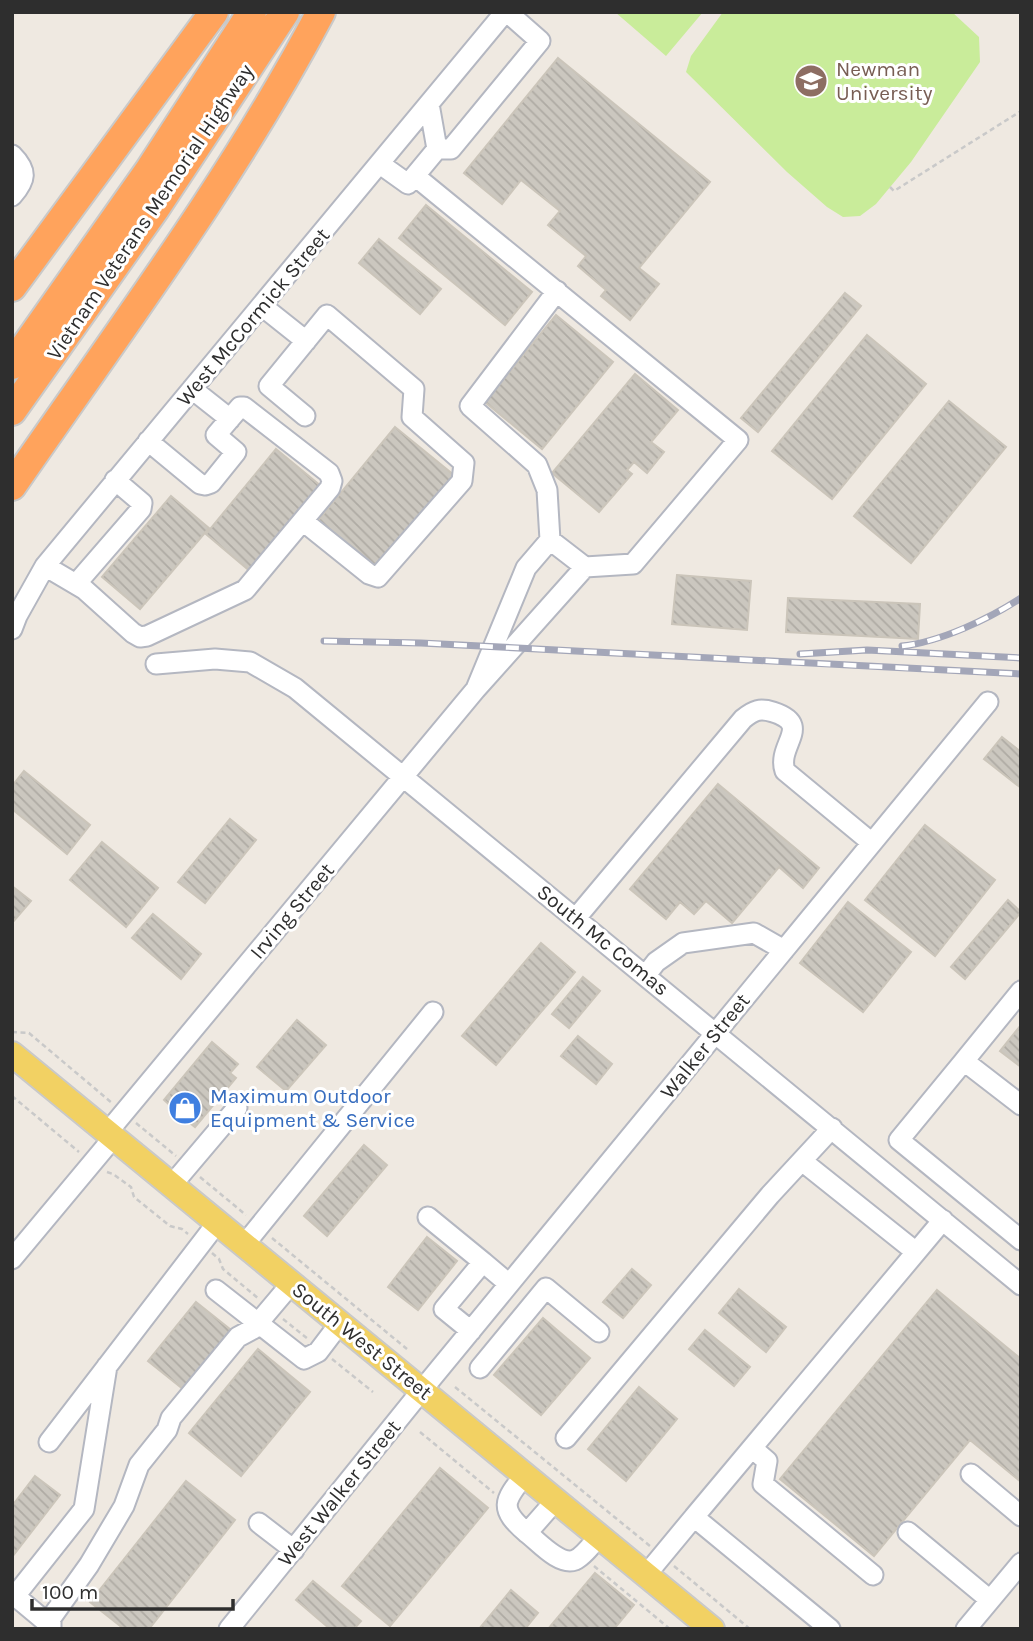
<svg xmlns="http://www.w3.org/2000/svg" width="1033" height="1641" font-family="Karla,sans-serif">
<defs>
<pattern id="building-back-hatch" width="6" height="6" patternUnits="userSpaceOnUse" patternTransform="scale(1.75)"><rect width="6" height="6" fill="#cbc7bf"/><path d="M-1 5l2 2M0 0l6 6M5-1l2 2" fill="none" stroke="#afaba4"/></pattern>
</defs>
<rect width="100%" height="100%" fill="#efe9e1"/>
<path fill="#c9ec9a" d="M615 12H703L666 56Z
M723 12H952L979 37 980 62 911 162 876 204 860 216 843 217 827 207 787 172 686 72 691 56Z"/>
<path fill="url(#building-back-hatch)" stroke="#cbc5ba" stroke-width="2" d="M558 58 710 182 639 268 659 284 630 320 601 296 606 290 578 266 586 256 548 225 560 211 521 180 502 204 464 173Z
M426 205 532 292 505 325 399 238Z
M379 239 441 289 420 314 359 263Z
M845 293 861 306 758 432 741 418Z
M556 315 613 362 542 449 485 402Z
M867 335 926 384 832 499 772 451Z
M635 374 678 410 651 442 664 452 647 473 634 462 627 470 632 474 599 512 552 473Z
M949 401 1006 447 911 563 854 516Z
M395 427 455 476 376 572 316 523Z
M276 449 322 487 251 572 206 534Z
M171 496 209 528 140 609 102 577Z
M677 575 751 581 747 630 672 624Z
M788 598 920 604 918 639 786 632Z
M1002 737 1021 752V788L984 759Z
M24 771 90 825 67 854 12 809V786Z
M718 784 819 868 803 888 779 867 732 923 706 901 694 914 680 902 666 919 630 889Z
M230 819 256 840 205 903 178 882Z
M925 825 995 880 935 956 865 900Z
M102 842 158 888 126 927 70 880Z
M12 886 31 901 12 923Z
M1008 900 1021 912 965 979 951 967Z
M848 902 911 952 863 1012 800 963Z
M153 914 201 954 181 979 132 938Z
M541 943 575 972 496 1065 462 1036Z
M583 977 600 991 569 1028 552 1014Z
M297 1020 326 1045 286 1091 257 1067Z
M1021 1025V1067L1000 1051Z
M578 1036 612 1064 596 1084 561 1056Z
M212 1042 238 1064 230 1073 236 1078 195 1127 173 1110 174 1109 164 1100Z
M364 1145 387 1165 327 1236 304 1216Z
M427 1237 457 1261 418 1310 388 1287Z
M632 1269 651 1285 623 1318 603 1302Z
M739 1289 786 1327 766 1352 719 1313Z
M937 1290 1021 1359V1482L970 1440 874 1556 780 1479Z
M196 1302 231 1330 183 1389 148 1361Z
M543 1318 590 1358 541 1415 494 1375Z
M705 1330 750 1367 734 1386 689 1349Z
M258 1349 310 1392 241 1476 189 1433Z
M639 1387 677 1419 626 1481 588 1449Z
M440 1468 488 1508 390 1626 342 1586Z
M35 1476 60 1495 12 1557V1506Z
M186 1481 235 1520 149 1629H124L90 1602Z
M595 1573 634 1605 614 1629H548Z
M313 1581 361 1621 354 1629H330L296 1600Z
M511 1590 538 1613 525 1629H479Z"/>
<g fill="none" stroke-linecap="round" stroke-linejoin="round">
<defs>
<path id="minor" d="M437 149H451L540 41 507 12
M12 155C28 171 26 180 12 196
M380 164 408 184 437 149 429 104
M415 176 738 440 633 564 585 567 476 689 526 568 550 540 585 567
M262 306 306 341
M192 389 230 419
M303 521 369 574 378 577 462 481 464 463 412 417 414 389 327 315 269 386 305 416
M550 540 547 490 537 465 470 406 557 291
M45 566 84 589 133 633 140 637 147 636 245 590 330 488 332 481 329 473 244 407H240L216 435 236 452 211 483 205 485 200 484 148 441
M76 584 141 509 142 503 115 480
M12 629 17 616 45 566 505 12
M156 664 215 659 250 662 295 688 1021 1285
M576 918 743 719C754 710 760 708 773 712 814 725 776 745 785 771L872 843
M646 975 656 962 683 943 754 933 784 950
M964 1061 1021 991
M1021 1105 964 1061 899 1140 1021 1240
M107 1133 476 689
M802 1161 916 1252
M171 1186 237 1108
M428 1217 483 1262
M244 1245 433 1012
M12 1259 113 1138
M216 1290 304 1359 318 1352 340 1323
M471 1331 444 1309 483 1262 509 1284
M480 1368 546 1288 599 1332
M566 1438 770 1195 832 1128
M49 1442 217 1223
M752 1448 767 1461 763 1484 873 1575
M971 1474 1021 1516
M525 1475C503 1501 499 1509 527 1533
M556 1500 527 1533C538 1541 559 1566 575 1560 584 1556 593 1543 599 1536
M694 1517 943 1220
M259 1523 294 1550
M908 1532 990 1600
M646 1575 694 1517 830 1629
M51 1626 15 1596 84 1509 107 1366
M51 1629V1618L89 1565 124 1506 139 1465 167 1430 171 1418 238 1337 253 1329 291 1284
M229 1629 422 1390 988 702
M966 1629 1021 1563"/>
<path id="major" d="M12 1054 712 1629"/>
<path id="highway" d="M12 287 214 12
M12 365 150 169 252 12
M12 411 155 209 285 12
M12 486C119 331 233 179 321 12"/>
</defs>
<use href="#minor" stroke="#b4b7c1" stroke-width="23"/>
<use href="#major" stroke="#c9c9c9" stroke-width="28"/>
<use href="#highway" stroke="#c9c9c9" stroke-width="32"/>
<path stroke="#c9c9c9" stroke-width="2.5" stroke-dasharray="5 3.5" stroke-linecap="butt" d="M890 187 894 191 1021 111
M12 1032 29 1033 112 1103
M12 1096 79 1152
M136 1123 176 1156
M107 1172 113 1174 131 1187 134 1197 170 1226 182 1229 188 1234
M200 1177 246 1215
M272 1238 407 1349
M212 1253 219 1259 223 1269 259 1299
M283 1319 308 1339
M332 1359 373 1392
M455 1387 650 1546
M420 1432 494 1493
M594 1566 670 1629
M674 1566 750 1629"/>
<use href="#minor" stroke="#fff" stroke-width="19"/>
<use href="#major" stroke="#f2d163" stroke-width="24"/>
<use href="#highway" stroke="#ffa35c" stroke-width="28"/>
<defs>
<path id="rail" d="M324 641 421 643 1021 674
M902 646C940 642 989 619 1021 598
M800 654 867 650 1021 658"/>
</defs>
<use href="#rail" stroke="#a3a6b8" stroke-width="7"/>
<use href="#rail" stroke="#fff" stroke-width="4.5" stroke-dasharray="13" stroke-linecap="butt"/>
</g>
<defs>
<symbol id="university-disc" viewBox="-11 -11 22 22"><circle r="9.5" fill="#8d6e63" stroke="#fff"/><path d="M0-5L7-2L0 1L-7-2ZM-4 1L0 2.5L4 1V4Q0 6-4 4Z" fill="#fff"/></symbol>
<symbol id="shop-disc" viewBox="-11 -11 22 22"><circle r="9.5" fill="#3f7fe0" stroke="#fff"/><path d="M-5-2.5h2.3a2.7 3.5 0 0 1 5.4 0H5L5.5 6h-11ZM-1.5-2.5h3a1.5 2.3 0 0 0-3 0Z" fill="#fff"/></symbol>
</defs>
<g fill-rule="evenodd">
<use href="#university-disc" x="792" y="62" width="38" height="38"/>
<use href="#shop-disc" x="166" y="1089" width="38" height="38"/>
</g>
<g text-anchor="middle" stroke-width="6" stroke-linejoin="round" paint-order="stroke">
<g font-size="21" fill="#785e54" stroke="#fff" text-anchor="start">
<text x="836" y="76">Newman<tspan x="836" dy="24">University</tspan></text>
</g>
<g font-size="21" fill="#2e2e2e" stroke="#fff">
<text transform="translate(150 212) rotate(-56)" y="7">Vietnam Veterans Memorial Highway</text>
<text transform="translate(253 317) rotate(-50)" y="7">West McCormick Street</text>
<text transform="translate(292 911) rotate(-50)" y="7">Irving Street</text>
<text transform="translate(603 940) rotate(39)" y="7">South Mc Comas</text>
<text transform="translate(705 1046) rotate(-51)" y="7">Walker Street</text>
<text transform="translate(362 1341) rotate(39)" y="7">South West Street</text>
<text transform="translate(339 1493) rotate(-51)" y="7">West Walker Street</text>
</g>
<g font-size="21" fill="#366cbe" stroke="#fff" text-anchor="start">
<text x="210" y="1103">Maximum Outdoor<tspan x="210" dy="24">Equipment &amp; Service</tspan></text>
</g>
</g>
<rect width="1033" height="1641" fill="none" stroke="#2e2e2e" stroke-width="28"/>
<path d="M32 1599v10h201v-10" fill="none" stroke="#2e2e2e" stroke-width="3.5"/>
<text x="42" y="1599" font-size="21" fill="#2e2e2e" stroke="#ffffff" stroke-width="5" paint-order="stroke">100 m</text>
</svg>
